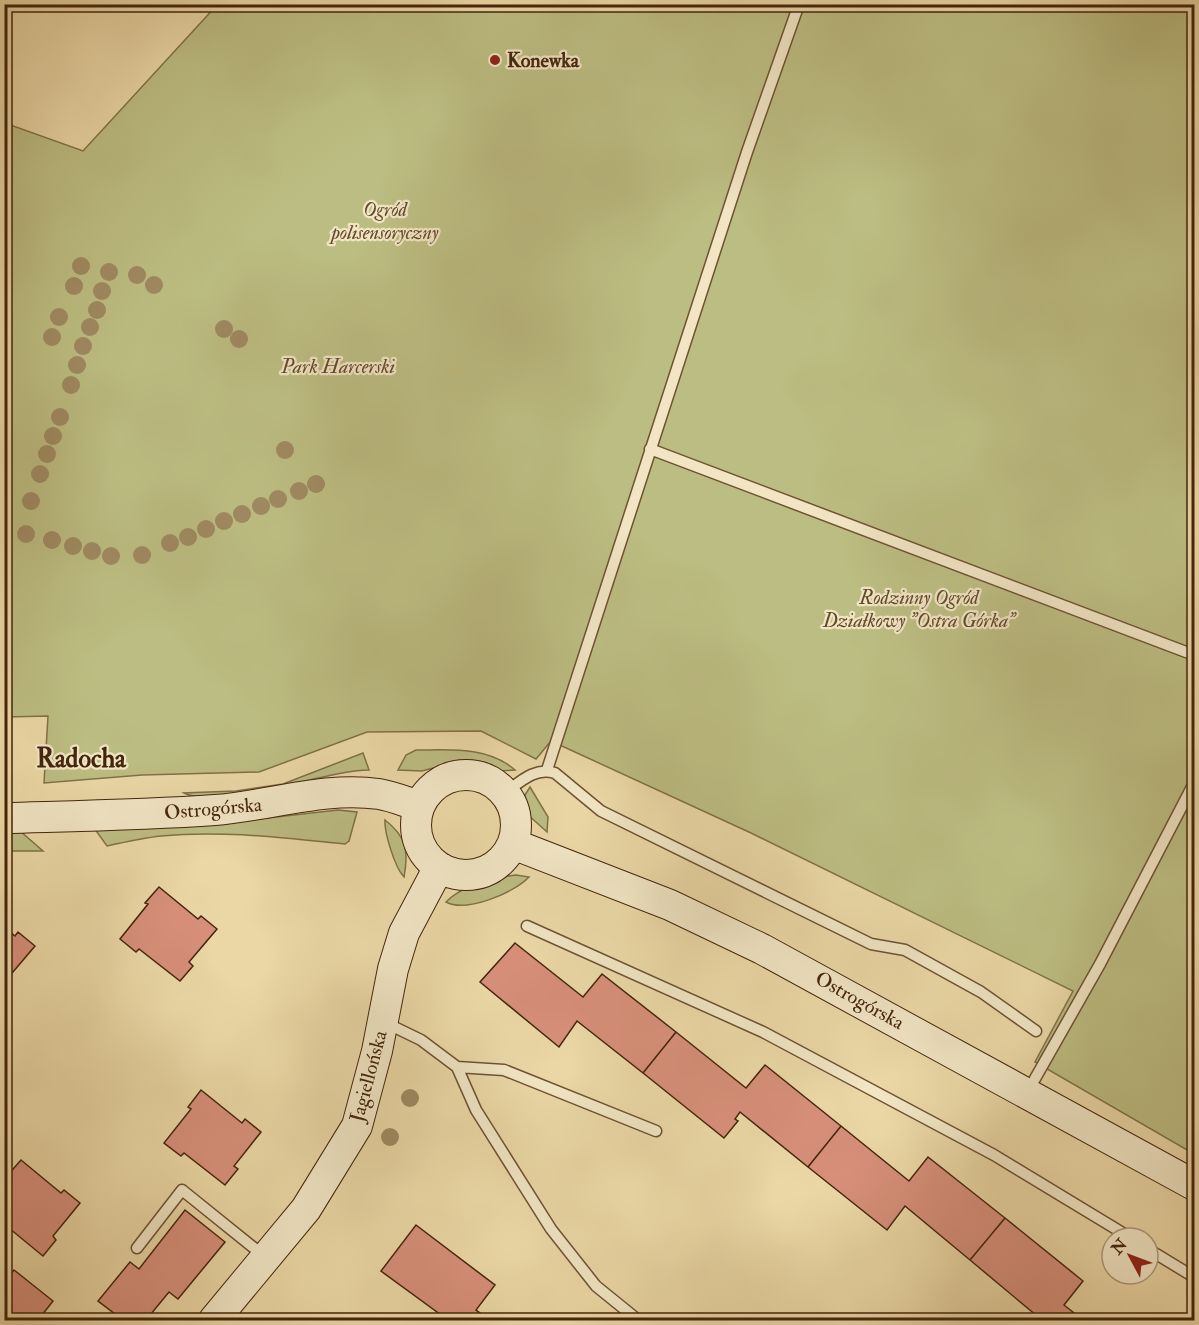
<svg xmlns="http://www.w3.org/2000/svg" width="1199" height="1325" font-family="'IM FELL Double Pica',serif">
<rect width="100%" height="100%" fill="#ead7a5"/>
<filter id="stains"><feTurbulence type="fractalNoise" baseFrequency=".00333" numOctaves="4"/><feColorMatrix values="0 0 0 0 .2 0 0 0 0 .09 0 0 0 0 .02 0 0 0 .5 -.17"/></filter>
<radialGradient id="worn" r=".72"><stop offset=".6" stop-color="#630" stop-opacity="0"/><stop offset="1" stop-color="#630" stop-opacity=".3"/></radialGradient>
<path fill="#bcbd82" stroke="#807147" stroke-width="1.5" d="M217 5H1194V1154L1035 1062 1073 991 751 833 551 741 536 759 481 731 367 732 259 772 142 775 44 783 48 716 5 717V123L83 151Z
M416 750C451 750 488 746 515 770L500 771 473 762 460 761 422 771 398 770 406 755Z
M363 753 369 770C323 770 220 812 184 793L236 791 283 784Z
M530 787 548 817 547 832 527 814 525 795Z
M338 810 357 812 349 841 345 844C284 838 222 830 161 836 143 838 125 842 107 846L94 828 204 825Z
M385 820C406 836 409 851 404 877 395 868 384 832 385 820Z
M4 831H20L43 851H5Z
M516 875 529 877C514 893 466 913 446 902 463 885 493 878 516 875Z"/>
<path fill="#d78f7a" stroke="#44250c" stroke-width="1.5" d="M159 887 198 919 201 916 217 929 189 962 193 966 180 981 139 949 136 952 120 939 148 904 145 903Z
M4 927 15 936 18 932 35 946 7 979 10 983 4 990Z
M515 943 583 997 602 974 676 1032 643 1073 577 1021 559 1047 480 982Z
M676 1032 746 1088 765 1065 841 1126 808 1167 740 1112 735 1119 738 1121 724 1138 643 1073Z
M201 1090 242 1123 245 1119 261 1132 234 1166 238 1169 225 1185 184 1153 181 1156 164 1143 191 1109 188 1107Z
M841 1126 909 1181 928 1157 1005 1218 970 1260 905 1206 887 1230 808 1167Z
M21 1160 61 1193 64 1190 80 1203 53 1236 56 1240 43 1256 4 1224V1186L11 1179 7 1176Z
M185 1210 225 1242 178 1299 169 1292 146 1320H123L98 1301 130 1262 139 1269Z
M1005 1218 1083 1281 1064 1305 1083 1320H1033L1037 1316 970 1260Z
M416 1225 495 1285 476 1310 490 1320H448L381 1271Z
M14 1270 53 1301 38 1320H4V1282Z"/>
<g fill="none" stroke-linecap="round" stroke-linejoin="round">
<defs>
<path id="lane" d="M4 16 8 4
M650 449 1194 655
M547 770 747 152 799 4
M505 793C521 781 535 767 555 773L601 811 871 944 905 950 981 992 1036 1031
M527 926 763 1032 994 1155 1131 1238
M386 1023 421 1040 457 1067 476 1110 551 1229 596 1286 638 1320
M457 1067 504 1070 656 1131
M1028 1091 1100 964 1194 783
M137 1248 182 1190 264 1256
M1148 1249 1194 1277"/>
<path id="secondary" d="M416 825a50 50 0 1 1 100 0a50 50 0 1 1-100 0Z
M4 818C75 816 145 815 215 810 269 806 325 786 379 794 392 796 406 802 419 806
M513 844 670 905 762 949 1194 1185
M214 1320 306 1209 357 1126 377 1051 393 969 404 933 439 867"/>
</defs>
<use href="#lane" stroke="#6e5232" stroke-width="13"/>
<use href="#secondary" stroke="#44250c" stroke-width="32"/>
<use href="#lane" stroke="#f1e5c4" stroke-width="10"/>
<use href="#secondary" stroke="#f1e5c4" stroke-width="30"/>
</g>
<g fill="#9f8a61">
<circle cx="81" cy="266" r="9"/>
<circle cx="109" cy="272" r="9"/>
<circle cx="137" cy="275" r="9"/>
<circle cx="154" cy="285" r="9"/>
<circle cx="74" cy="286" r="9"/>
<circle cx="102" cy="291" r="9"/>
<circle cx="97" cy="310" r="9"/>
<circle cx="59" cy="317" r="9"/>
<circle cx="90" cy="327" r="9"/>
<circle cx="224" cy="329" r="9"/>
<circle cx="52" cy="337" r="9"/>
<circle cx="239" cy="339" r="9"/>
<circle cx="83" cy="346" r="9"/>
<circle cx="77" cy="365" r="9"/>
<circle cx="71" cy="385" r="9"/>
<circle cx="60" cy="417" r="9"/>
<circle cx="53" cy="436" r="9"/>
<circle cx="285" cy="450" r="9"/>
<circle cx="47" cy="454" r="9"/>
<circle cx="40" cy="474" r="9"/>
<circle cx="316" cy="484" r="9"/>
<circle cx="299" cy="491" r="9"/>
<circle cx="278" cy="499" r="9"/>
<circle cx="31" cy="501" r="9"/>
<circle cx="261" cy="506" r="9"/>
<circle cx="242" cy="514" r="9"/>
<circle cx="224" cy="521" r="9"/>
<circle cx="206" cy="529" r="9"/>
<circle cx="26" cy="534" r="9"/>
<circle cx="188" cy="537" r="9"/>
<circle cx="52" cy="540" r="9"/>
<circle cx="170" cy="543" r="9"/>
<circle cx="73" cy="546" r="9"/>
<circle cx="92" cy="551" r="9"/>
<circle cx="142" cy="555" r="9"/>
<circle cx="111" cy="556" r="9"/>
<circle cx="410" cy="1098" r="9"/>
<circle cx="390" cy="1137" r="9"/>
</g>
<circle fill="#8f2418" stroke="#f1e5c4" stroke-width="2" cx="495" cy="60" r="6"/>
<g text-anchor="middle" stroke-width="4.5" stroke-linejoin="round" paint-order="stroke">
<g font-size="20" font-weight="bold" fill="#44250c" stroke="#f1e5c4" text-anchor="start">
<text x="507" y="67">Konewka</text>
</g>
<g font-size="20" font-style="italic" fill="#624b2a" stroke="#f1e5c4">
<text x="385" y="216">Ogród<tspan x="385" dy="23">polisensoryczny</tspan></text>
<text x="338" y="373">Park Harcerski</text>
<text x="919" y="604">Rodzinny Ogród<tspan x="919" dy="23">Działkowy "Ostra Górka"</tspan></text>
</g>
<g font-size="20" fill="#44250c" stroke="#f1e5c4">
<text transform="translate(213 808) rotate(-5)" y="7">Ostrogórska</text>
<text transform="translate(860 1000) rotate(29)" y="7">Ostrogórska</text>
<text transform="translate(368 1076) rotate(-75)" y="7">Jagiellońska</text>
</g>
<g font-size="26" font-weight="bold" fill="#44250c" stroke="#f1e5c4">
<text x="81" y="767">Radocha</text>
</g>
</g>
<rect width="1199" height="1325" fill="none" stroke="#ead7a5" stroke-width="24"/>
<rect x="6" y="6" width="1187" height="1313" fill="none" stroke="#44250c" stroke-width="3"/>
<rect x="12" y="12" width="1175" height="1301" fill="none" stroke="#44250c" stroke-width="1.5"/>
<g transform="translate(1130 1256) rotate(311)"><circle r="28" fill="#f1e5c4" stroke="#ac987a" stroke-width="1.5"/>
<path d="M0-4.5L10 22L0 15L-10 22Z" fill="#8f2418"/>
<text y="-9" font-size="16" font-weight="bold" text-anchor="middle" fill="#44250c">N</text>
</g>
<rect width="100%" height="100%" filter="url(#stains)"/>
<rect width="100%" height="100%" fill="url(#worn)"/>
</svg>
